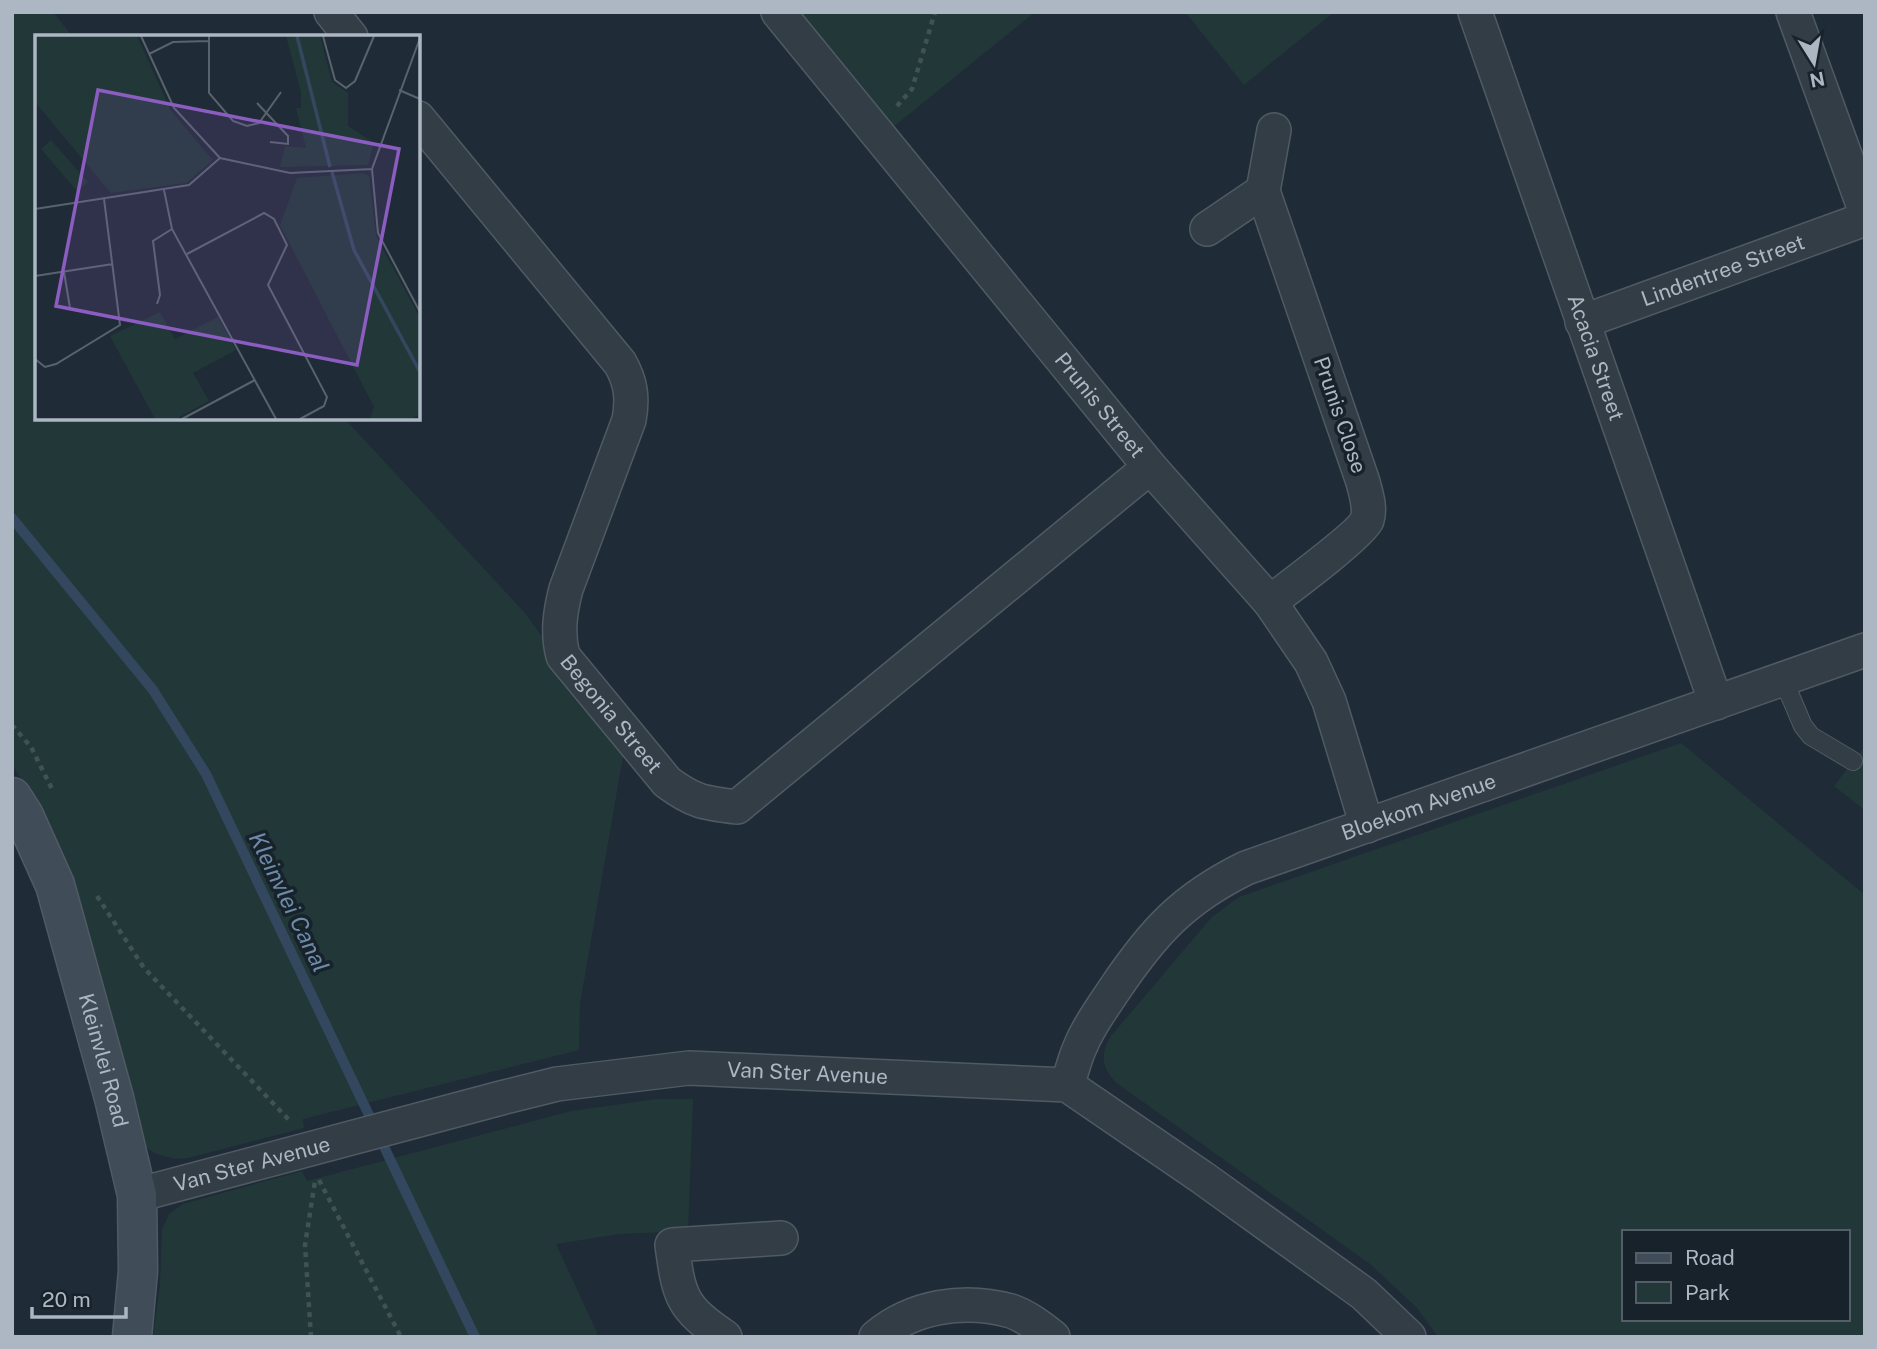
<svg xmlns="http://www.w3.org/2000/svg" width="1877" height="1349" font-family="'Public Sans',sans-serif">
<rect width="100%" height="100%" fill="#1f2b36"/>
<path fill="#223838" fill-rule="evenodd" d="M12 12H53L73 37H37V418H344L525 613 624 751 580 1004 579 1050 303 1119 304 1128 188 1158 175 1159 154 1153 146 1147 141 1137 76 886 52 829 12 764Z
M798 12H1035L892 128Z
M1185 12H1334L1244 85Z
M1681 743 1865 895V1337H1438L1417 1308 1370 1264 1118 1084C1102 1070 1099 1054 1111 1036L1211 918 1239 897ZM1623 1232H1847V1319H1623Z
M1865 746V810L1834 786Z
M657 1099H693L688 1231 619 1234 556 1244 599 1337H153L160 1285 162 1229 169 1214 183 1204 302 1171 307 1181 571 1111Z"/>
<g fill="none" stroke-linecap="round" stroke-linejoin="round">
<path stroke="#33485e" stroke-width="10" d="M12 518 153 690 206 774 475 1337"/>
<defs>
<path id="lane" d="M1783 679 1803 726 1811 736 1853 761"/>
<g id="street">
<path d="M331 12 351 37"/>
<path id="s1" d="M778 12 1150 467 1270 602 1311 662 1329 701 1367 826"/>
<path id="s2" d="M1475 12 1716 703"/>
<path d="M1793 12 1865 210"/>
<path id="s3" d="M418 118 620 363C631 382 633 398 629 420L566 589C560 612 557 633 563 656L667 782C694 802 704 803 737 807L1150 467"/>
<path d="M1207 229 1263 191"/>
<path id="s4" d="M1582 322 1865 219"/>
<path d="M1270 602C1287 589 1361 534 1367 520 1371 508 1366 494 1363 482L1263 191 1274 130"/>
<path id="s5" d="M1067 1085C1072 1072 1075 1057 1081 1045 1089 1025 1103 1007 1114 990 1153 932 1183 899 1246 868L1865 650"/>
<path id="s6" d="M137 1195 501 1098 557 1084 689 1068 1067 1085 1203 1178 1364 1294 1409 1337"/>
<path d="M725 1337C681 1307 679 1297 672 1245L781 1238"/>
<path d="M876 1337C913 1306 964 1298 1011 1311 1026 1316 1040 1327 1053 1337"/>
</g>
<g id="secondary">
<path id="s7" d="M12 797 24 816 55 885 114 1098 137 1195 138 1271 132 1337"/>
</g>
</defs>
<use href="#lane" stroke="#505a64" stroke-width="20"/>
<use href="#street" stroke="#505a64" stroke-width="36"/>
<use href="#secondary" stroke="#505a64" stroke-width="41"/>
<path stroke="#3f5354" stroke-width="4.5" stroke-dasharray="5 5" stroke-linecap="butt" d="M897 106 912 89 935 12
M12 725 31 747 53 791
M97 896 144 968 291 1122
M319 1180 401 1337
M311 1337 305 1245 315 1181"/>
<use href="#lane" stroke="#333d46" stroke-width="18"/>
<use href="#street" stroke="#333d46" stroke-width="33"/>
<use href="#secondary" stroke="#414c59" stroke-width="38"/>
</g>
<g text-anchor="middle" stroke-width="7" stroke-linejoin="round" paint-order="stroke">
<g font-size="21" fill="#adb7c3" stroke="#18222b">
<text dy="7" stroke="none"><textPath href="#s4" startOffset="150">Lindentree Street</textPath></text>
<text dy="7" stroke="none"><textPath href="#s2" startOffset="366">Acacia Street</textPath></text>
<text dy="7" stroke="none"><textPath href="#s1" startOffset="508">Prunis Street</textPath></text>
<text transform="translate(1340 415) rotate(71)" y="7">Prunis Close</text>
<text dy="7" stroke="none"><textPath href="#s3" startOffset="700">Begonia Street</textPath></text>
<text dy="7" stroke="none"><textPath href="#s5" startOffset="472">Bloekom Avenue</textPath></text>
<text dy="7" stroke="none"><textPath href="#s7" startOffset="280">Kleinvlei Road</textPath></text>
<text dy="7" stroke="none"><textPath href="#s6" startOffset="686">Van Ster Avenue</textPath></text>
<text dy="7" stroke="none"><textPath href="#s6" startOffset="119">Van Ster Avenue</textPath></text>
</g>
<g font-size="23" font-style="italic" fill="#6d8ba8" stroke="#18222b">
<text transform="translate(289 902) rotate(64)" y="8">Kleinvlei Canal</text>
</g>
</g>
<g transform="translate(35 35)">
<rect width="385" height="385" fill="#1f2b36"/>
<path d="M0 1H102L136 76 178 125 151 148 76 158 0 67ZM251 1H285L297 47 313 58V91L339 108 333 130 245 132 250 111 271 113 261 73H266V57ZM16 105 53 147 42 156 6 114ZM328 138 334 141 341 201 385 283V379L376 384H335L339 372 245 190 262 143ZM125 277 140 304 183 282 201 315 158 338 174 366 141 384H120L75 301Z" fill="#223838"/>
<path fill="none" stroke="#33485e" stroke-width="3.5" d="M262 1 295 132M297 137 319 215 385 337"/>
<path fill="none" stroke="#58636e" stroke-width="2" d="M106 1 139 73 185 123 255 138 337 134M174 1V58L198 86 212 91 224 88 246 57M288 1 300 45 311 53 320 46 339 1M385 3 337 134 343 198 385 277M114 19 138 7 174 6M364 55 385 64M222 68 253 101V109L235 107M129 155 137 194 241 384M0 174 154 150 185 123M152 219 229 178 239 184 252 210 233 250 292 362 289 371 265 384M29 237 35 273M0 241 78 229M122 269 125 260 118 206 137 194M0 324 10 332 21 329 85 290 69 164M147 384 220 345"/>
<path fill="#8c5dc0" fill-opacity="0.15" stroke="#8c5dc0" stroke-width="3.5" d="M63 55 364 114 322 330 21 271Z"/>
<rect width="385" height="385" fill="none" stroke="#adb7c3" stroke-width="3.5"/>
</g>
<rect width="1877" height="1349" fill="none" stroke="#adb7c3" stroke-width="28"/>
<rect x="1622" y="1230" width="228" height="91" fill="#18222b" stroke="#545e68" stroke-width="2"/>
<rect x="1636" y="1253" width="35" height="10" fill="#414c59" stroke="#545e68" stroke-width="2"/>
<text x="1685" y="1265" font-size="21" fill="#adb7c3">Road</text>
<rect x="1636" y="1282" width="35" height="21" fill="#223838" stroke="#545e68" stroke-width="2"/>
<text x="1685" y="1300" font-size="21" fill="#adb7c3">Park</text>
<g transform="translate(1814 63) rotate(169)" stroke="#18222b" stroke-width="5" paint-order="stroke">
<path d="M0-5L12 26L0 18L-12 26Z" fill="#adb7c3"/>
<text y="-10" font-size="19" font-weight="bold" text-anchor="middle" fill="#adb7c3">N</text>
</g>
<path d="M32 1307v10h94v-10" fill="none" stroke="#adb7c3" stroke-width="3.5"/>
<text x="42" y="1307" font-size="21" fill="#adb7c3" stroke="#18222b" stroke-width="5" paint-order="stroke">20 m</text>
</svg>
